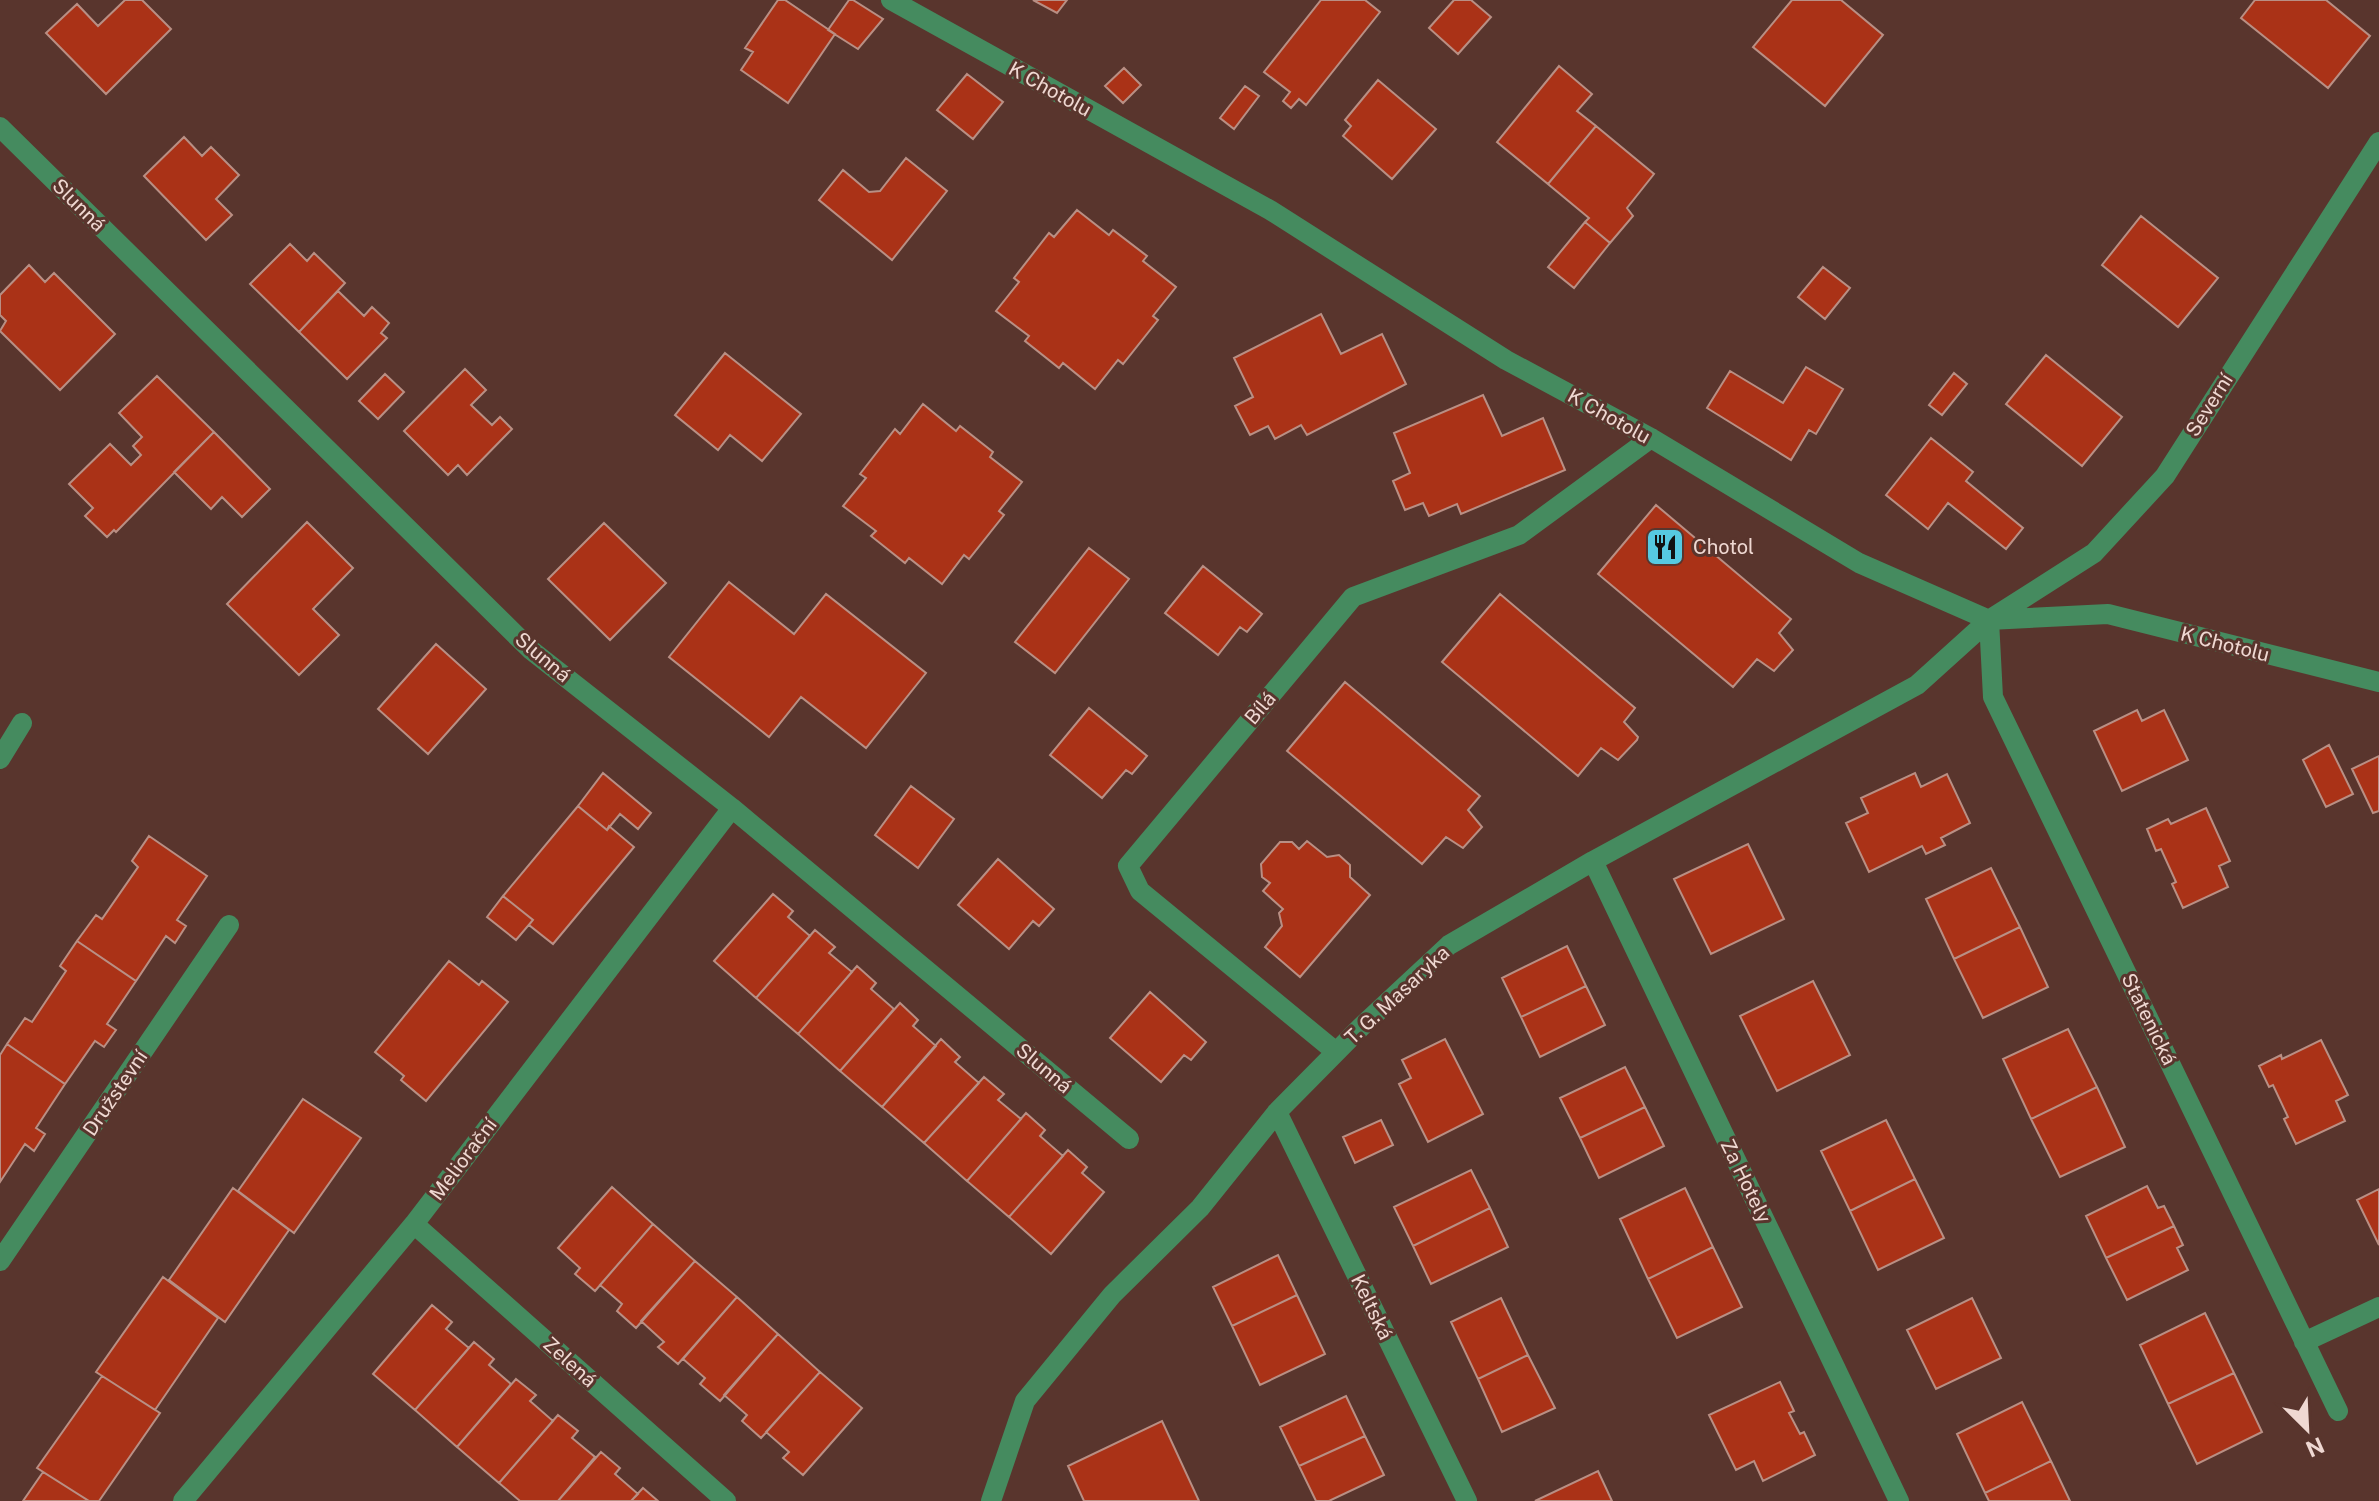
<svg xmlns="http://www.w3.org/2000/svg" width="2379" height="1501" font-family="'Public Sans',sans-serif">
<rect width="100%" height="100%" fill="#59352d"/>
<path fill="#aa3217" stroke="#b98f84" stroke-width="2" d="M125 0H142L171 29 106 94 46 33 77 4 98 26Z
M778 0H785L835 34 788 103 741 70 753 52 745 48Z
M849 0H853L883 19 858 49 828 30Z
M1033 0H1067L1057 13Z
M1321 0H1365L1380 12 1306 105 1299 99 1291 108 1283 101 1290 92 1264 72Z
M1454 0H1471L1491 17 1458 54 1429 28Z
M1792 0H1841L1883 35 1825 106 1753 47Z
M2255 0H2326L2370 36 2328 88 2241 18Z
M1559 66 1592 94 1577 111 1596 126 1548 184 1497 142Z
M1124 68 1141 85 1123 103 1105 86Z
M967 74 1003 102 973 139 937 110Z
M1378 80 1436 129 1392 179 1343 136 1351 126 1345 120Z
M1245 86 1259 96 1234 129 1220 118Z
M1596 126 1654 174 1627 208 1633 216 1610 243 1585 222 1589 218 1548 184Z
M184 137 202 156 211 147 239 175 216 199 232 215 206 240 144 176Z
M906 158 947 191 892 260 819 200 843 170 869 192 880 191Z
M1077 210 1109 235 1113 230 1147 256 1143 261 1176 287 1153 316 1158 320 1123 364 1118 360 1095 389 1063 363 1059 368 1025 341 1029 336 996 311 1019 282 1014 278 1049 233 1054 237Z
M2141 216 2218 278 2178 327 2102 265Z
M1585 222 1610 243 1574 288 1548 267Z
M290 244 307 261 314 253 345 283 299 332 250 284Z
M29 265 45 282 54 273 115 334 60 390 0 331 6 321 0 315V295Z
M1823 267 1850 288 1825 319 1798 297Z
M338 291 364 316 372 307 389 323 381 333 387 338 347 379 299 332Z
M1321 314 1341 354 1382 334 1406 384 1307 435 1301 425 1275 439 1268 426 1250 435 1235 406 1253 397 1234 358Z
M725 353 801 414 762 461 730 435 718 450 675 415Z
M2046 355 2122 417 2082 466 2006 404Z
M1806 367 1843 389 1816 434 1809 430 1791 460 1707 408 1730 371 1783 403Z
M465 369 486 390 471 405 492 425 500 417 512 429 467 475 458 465 448 475 404 431Z
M1954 373 1967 384 1942 415 1929 405Z
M385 374 404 392 378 419 359 401Z
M157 376 214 432 116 532 114 530 107 537 85 516 93 508 69 484 110 444 131 465 141 455 133 446 142 437 119 413Z
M1483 395 1502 436 1543 418 1565 470 1461 514 1457 504 1429 516 1423 503 1405 510 1393 481 1410 473 1394 433Z
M923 404 956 431 960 426 993 452 990 457 1022 482 999 511 1004 515 969 559 964 555 942 584 909 558 905 563 871 536 876 531 843 506 866 478 860 474 895 429 900 434Z
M214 432 270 489 242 517 222 497 211 509 174 472Z
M1931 438 1973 472 1966 481 2023 528 2006 549 1948 503 1928 529 1886 495Z
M1656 505 1791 619 1779 633 1793 650 1774 671 1757 659 1733 687 1598 574Z
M307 522 353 568 313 609 339 635 299 675 227 604Z
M604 523 666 583 610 640 548 579Z
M1089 548 1129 579 1055 673 1015 642Z
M1203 566 1262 614 1247 632 1240 627 1218 655 1165 613Z
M729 582 794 634 826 594 926 673 866 748 801 697 769 737 669 657Z
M1500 594 1635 708 1624 722 1638 737 1637 740 1618 760 1601 748 1578 776 1442 662Z
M436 644 486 689 428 754 378 709Z
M1345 682 1480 796 1468 810 1482 827 1463 848 1446 837 1422 864 1287 751Z
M1089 708 1147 756 1132 774 1126 770 1102 798 1050 755Z
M2137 710 2142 721 2164 710 2188 760 2122 791 2094 731Z
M2329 745 2353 794 2326 807 2303 760Z
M2379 756V811L2373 813 2352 769Z
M603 773 651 813 638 829 620 814 607 830 578 806Z
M1915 773 1921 787 1947 774 1970 823 1941 838 1945 845 1926 854 1922 846 1869 872 1846 823 1868 813 1861 798Z
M911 786 954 819 918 868 875 835Z
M578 806 607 830 609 826 634 847 553 944 529 925 533 920 503 896Z
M2206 808 2230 861 2219 866 2228 887 2183 908 2172 884 2176 882 2161 849 2156 851 2147 829 2168 819 2171 824Z
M149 836 207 876 177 920 186 926 175 943 166 936 136 981 77 941 96 915 102 919 138 867 132 861Z
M1307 841 1327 857 1339 855 1350 865V877L1370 895 1300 977 1265 947 1282 926 1279 913 1283 909 1263 891 1270 883 1262 877 1261 864 1280 842H1292L1299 849Z
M1748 844 1784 919 1711 954 1674 879Z
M998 859 1054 909 1039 926 1033 921 1009 949 958 905Z
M1991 868 2020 927 1954 959 1926 899Z
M773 894 793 911 788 917 810 936 756 998 714 961Z
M503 896 533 920 516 940 487 917Z
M2020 927 2048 987 1983 1018 1954 959Z
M815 930 835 947 829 953 852 972 798 1034 756 998Z
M77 941 136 981 107 1024 116 1030 104 1047 95 1041 65 1084 7 1044 25 1018 32 1022 66 971 60 966Z
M1567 946 1586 986 1521 1017 1502 978Z
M449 961 479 985 482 981 508 1002 426 1101 401 1080 404 1076 375 1052Z
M857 966 876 983 871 989 894 1009 840 1071 798 1034Z
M1813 981 1850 1055 1777 1091 1740 1016Z
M1586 986 1605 1025 1540 1057 1521 1017Z
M1150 992 1206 1042 1191 1060 1184 1055 1161 1082 1110 1038Z
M900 1003 918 1020 913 1026 936 1046 882 1107 840 1071Z
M2068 1029 2097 1087 2031 1119 2003 1059Z
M941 1039 960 1057 955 1062 979 1083 924 1143 882 1107Z
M1445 1039 1483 1114 1428 1142 1399 1084 1411 1078 1402 1060Z
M2321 1040 2348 1095 2336 1101 2345 1121 2296 1144 2284 1119 2288 1117 2273 1085 2269 1087 2259 1066 2281 1055 2282 1059Z
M7 1044 65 1084 36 1128 45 1134 34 1151 25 1144 0 1182V1055Z
M1625 1067 1645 1107 1580 1138 1560 1098Z
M984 1077 1004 1094 998 1100 1021 1119 967 1181 924 1143Z
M2097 1087 2125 1147 2060 1177 2031 1119Z
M303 1099 361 1138 294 1233 238 1191Z
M1645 1107 1664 1146 1599 1178 1580 1138Z
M1026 1113 1045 1130 1040 1136 1063 1156 1009 1217 967 1181Z
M1381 1120 1393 1145 1355 1163 1343 1137Z
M1886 1120 1915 1179 1850 1211 1821 1151Z
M1068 1150 1087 1167 1082 1173 1104 1192 1051 1254 1009 1217Z
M1471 1170 1490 1208 1413 1246 1394 1207Z
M1915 1179 1944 1238 1878 1270 1850 1211Z
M2147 1186 2158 1208 2164 1206 2174 1226 2106 1258 2086 1216Z
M612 1187 653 1224 595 1291 575 1274 580 1268 558 1248Z
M233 1188 289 1230 225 1322 169 1280Z
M1685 1188 1713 1247 1648 1279 1620 1219Z
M2379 1189V1245L2357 1200Z
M1490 1208 1508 1247 1431 1284 1413 1246Z
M653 1224 695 1261 636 1328 617 1311 622 1304 600 1285Z
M2174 1226 2183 1245 2177 1248 2188 1270 2127 1300 2106 1258Z
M1713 1247 1742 1307 1677 1338 1648 1279Z
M1278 1255 1297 1295 1232 1326 1213 1287Z
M695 1261 737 1297 678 1364 658 1347 664 1342 641 1321Z
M163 1277 218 1318 155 1410 96 1372Z
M1297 1295 1325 1354 1260 1385 1232 1326Z
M737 1297 778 1334 720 1401 700 1384 705 1378 683 1359Z
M1501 1298 1528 1355 1478 1379 1451 1322Z
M1972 1298 2001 1358 1936 1389 1907 1330Z
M432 1305 452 1322 446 1329 469 1348 415 1410 373 1374Z
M2205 1313 2234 1373 2168 1404 2140 1345Z
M778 1334 820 1372 761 1438 742 1421 747 1415 724 1395Z
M474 1342 494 1359 489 1365 511 1384 457 1447 415 1410Z
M1528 1355 1555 1408 1502 1432 1478 1379Z
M820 1372 862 1408 803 1475 783 1458 789 1452 766 1432Z
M2234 1373 2262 1432 2197 1464 2168 1404Z
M102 1376 160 1413 99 1501H89L37 1468Z
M516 1379 536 1395 530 1401 553 1421 499 1483 457 1447Z
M1780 1382 1794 1411 1789 1413 1800 1434 1804 1432 1815 1455 1763 1481 1754 1461 1736 1470 1709 1415Z
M1346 1396 1365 1436 1299 1466 1280 1427Z
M2022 1402 2051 1461 1985 1493 1957 1434Z
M558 1415 578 1431 572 1438 595 1457 558 1501H520L499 1483Z
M1162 1421 1199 1501H1084L1068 1466Z
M1365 1436 1384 1475 1329 1501H1316L1299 1466Z
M601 1452 620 1468 615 1474 638 1494 631 1501H558Z
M2051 1461 2070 1501H1989L1985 1493Z
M1598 1471 1612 1501H1535Z
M43 1472 89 1501H23Z
M643 1488 658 1501H631Z"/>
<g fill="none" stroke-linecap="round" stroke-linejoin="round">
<path stroke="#458b5f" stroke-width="20" d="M891 0 1270 210 1506 360 1651 438 1859 563 1989 620 2108 614 2379 682
M0 127 531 650 732 808 1129 1139
M1989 620 1993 697 2338 1411
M0 759 22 723
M1593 861 1899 1501
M1336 1052 1140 891 1128 866 1353 597 1519 535 1651 438
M1277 1112 1467 1501
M414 1224 726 1501
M0 1261 229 925
M2304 1342 2379 1307
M183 1501 414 1224 732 808
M991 1501 1025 1401 1112 1295 1200 1208 1277 1112 1361 1027 1449 945 1593 861 1917 685 1989 620 2094 553 2165 476 2379 142"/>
</g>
<defs>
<symbol id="restaurant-square" viewBox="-11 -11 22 22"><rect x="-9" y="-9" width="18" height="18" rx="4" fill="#56c9e1" stroke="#59352d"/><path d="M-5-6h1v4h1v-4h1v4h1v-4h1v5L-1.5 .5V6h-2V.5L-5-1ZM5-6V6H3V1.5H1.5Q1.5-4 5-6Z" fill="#111"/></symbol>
</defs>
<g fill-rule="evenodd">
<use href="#restaurant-square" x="1643" y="525" width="44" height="44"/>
</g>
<g text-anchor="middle" stroke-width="6" stroke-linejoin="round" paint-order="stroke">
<g font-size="20" fill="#efd8d2" stroke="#59352d">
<text transform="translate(1050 89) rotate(29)" y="7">K Chotolu</text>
<text transform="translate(79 205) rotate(45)" y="7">Slunná</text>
<text transform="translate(2209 405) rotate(-58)" y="7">Severní</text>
<text transform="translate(1609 416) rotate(29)" y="7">K Chotolu</text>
<text transform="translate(2225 644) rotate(14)" y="7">K Chotolu</text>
<text transform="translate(543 657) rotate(40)" y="7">Slunná</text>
<text transform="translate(1260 708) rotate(-50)" y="7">Bílá</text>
<text transform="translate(1397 995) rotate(-43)" y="7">T. G. Masaryka</text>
<text transform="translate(2149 1019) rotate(64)" y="7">Statenická</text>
<text transform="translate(1044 1068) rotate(40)" y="7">Slunná</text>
<text transform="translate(115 1093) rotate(-56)" y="7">Družstevní</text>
<text transform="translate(463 1159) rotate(-53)" y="7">Meliorační</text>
<text transform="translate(1746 1181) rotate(64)" y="7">Za Hotely</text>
<text transform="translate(1372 1307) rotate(64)" y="7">Keltská</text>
<text transform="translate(570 1362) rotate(42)" y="7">Zelená</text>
</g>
<g font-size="20" fill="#efd8d2" stroke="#59352d" text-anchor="start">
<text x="1693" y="554">Chotol</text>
</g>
</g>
<g transform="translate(2307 1429) rotate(156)" stroke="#59352d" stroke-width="6" paint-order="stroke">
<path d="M0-6L14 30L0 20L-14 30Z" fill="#efd8d2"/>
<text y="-12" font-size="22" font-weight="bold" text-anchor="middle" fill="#efd8d2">N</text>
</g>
</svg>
